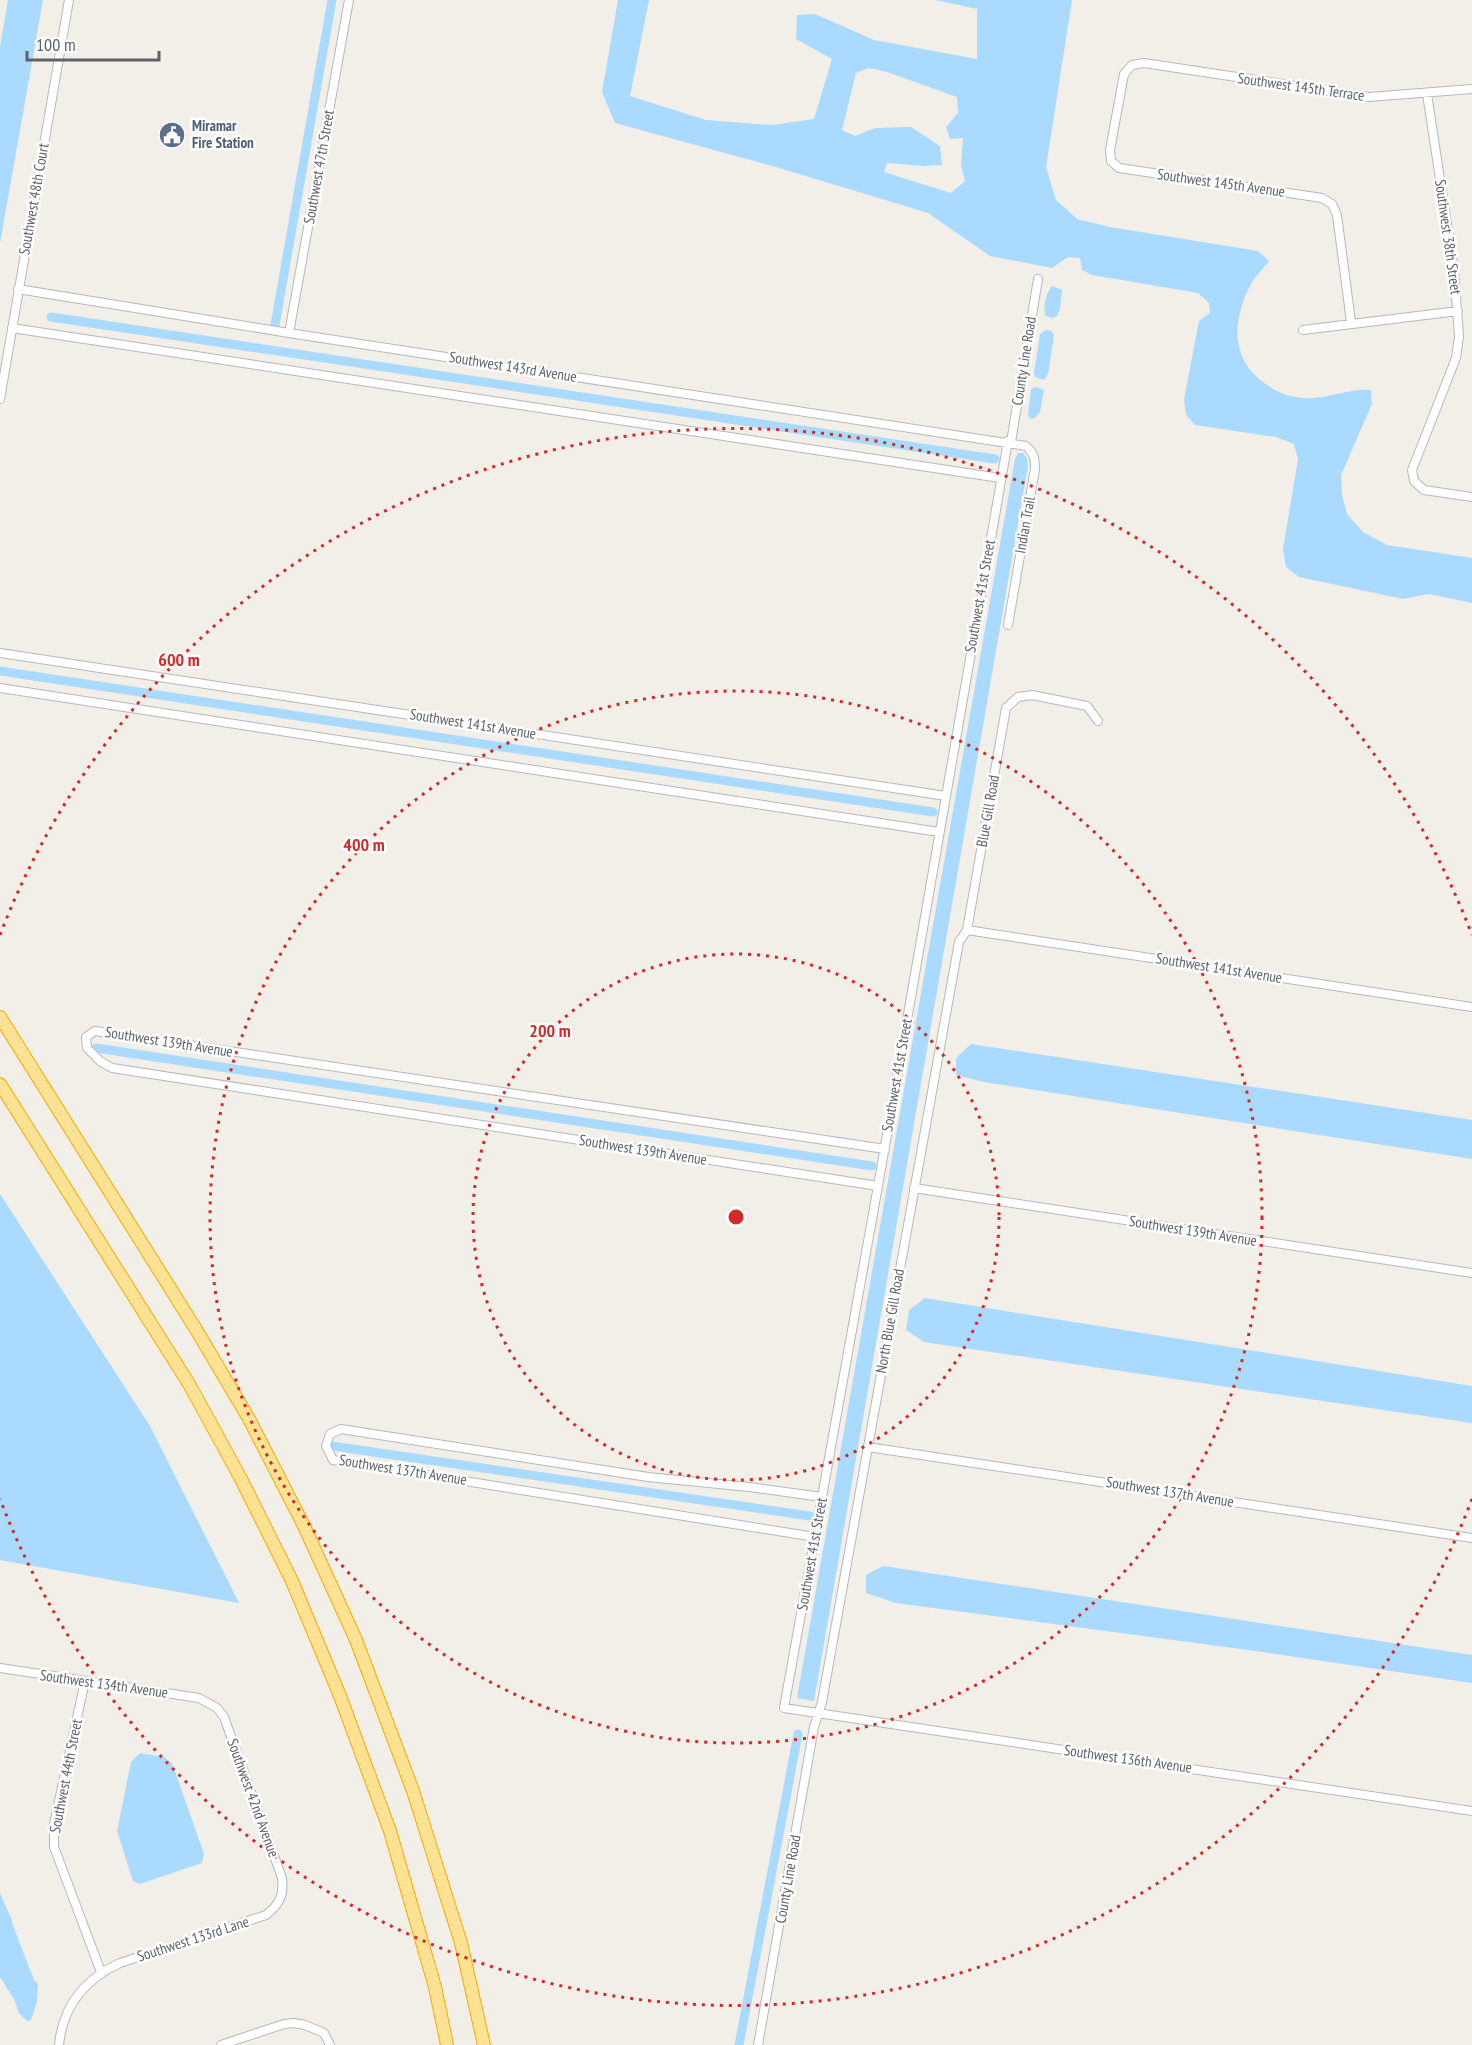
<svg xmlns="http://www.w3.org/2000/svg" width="1472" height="2045" font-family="'PT Sans Narrow',sans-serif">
<rect width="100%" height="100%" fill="#f1efe8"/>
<path fill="#aadaff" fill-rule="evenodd" d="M8 0H43L0 243V47Z
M618 0H649L630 96 706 120 772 125 814 119 832 59 796 39 797 15 815 14 874 40 977 59V9L936 0H1072L1046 167 1056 200 1077 219 1110 227 1258 251 1269 261C1263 269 1254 277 1250 286 1234 317 1230 353 1258 378 1272 390 1285 397 1303 398 1326 400 1348 388 1371 390L1372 404 1341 475 1342 495 1347 514 1363 532 1387 545 1472 558V603L1429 594 1403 599 1299 577 1286 567 1283 549 1298 459 1294 444 1276 437 1195 425 1186 415 1184 400 1199 321 1210 313 1209 303 1198 293 1092 275 1082 270 1080 258 1068 257 1052 268 990 256 928 213 776 167 615 123 602 92ZM869 68 887 72 957 97 958 113 946 127 950 139 963 138 961 166 965 181 951 193 884 172 887 163 923 166 942 165 940 146 911 127 875 128 855 136 842 130 856 73Z
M1052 286 1062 290 1060 309 1057 316 1052 318 1045 316C1044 305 1045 295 1052 286Z
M1046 330 1052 331 1054 335 1048 374 1044 380 1035 377 1034 373 1040 334Z
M1036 387 1044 390 1040 412 1035 418 1030 419 1028 415 1031 389Z
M1018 453H1023L1027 458 1028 466 814 1701 797 1698 1015 459Z
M971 1044 1472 1120V1159L984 1082 956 1075V1058Z
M0 1194 150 1426 239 1603 0 1560Z
M925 1298 1472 1386V1423L924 1342 906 1330 909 1310Z
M883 1566 1472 1655V1683L1248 1650 896 1603 866 1593V1575Z
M140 1753 164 1757 172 1763 204 1854 202 1863 140 1884 133 1881 117 1831 131 1762Z
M0 1893 12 1920V1923L34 1980 38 1984 37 2002 31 2020 27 2021 19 2013 14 1999 0 1977Z"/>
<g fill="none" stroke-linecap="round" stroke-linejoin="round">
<path stroke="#aadaff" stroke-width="9" d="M51 317 995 459
M275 325 332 0
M0 671 933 812
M96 1048 872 1166
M332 1446 810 1516
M739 2045 798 1734"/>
<defs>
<path id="minor" d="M1427 94 1454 270 1459 336 1456 358 1412 470 1414 481 1424 490 1472 497
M18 289 289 333 1026 446C1034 453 1035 458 1035 469L1008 625
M1351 322 1337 215 1332 204 1322 198 1119 168 1111 161 1110 150 1124 74 1132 65 1144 63 1369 97 1472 89
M12 328 1000 478
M1303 330 1458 311
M289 333 349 0
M0 399 69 0
M1008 441 878 1186 784 1708 1472 1811
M1011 442 1038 279
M0 653 946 796
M0 688 939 832
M967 930 1472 1007
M878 1186 112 1068 100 1061 87 1048 86 1037 95 1031 885 1149
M914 1188 1472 1273
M868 1447 1472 1538
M815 1537 333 1460 326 1446 330 1434 341 1429 648 1477 749 1487 822 1497
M0 1668 199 1698 217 1708 224 1717 282 1878C284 1895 280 1904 266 1915L120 1963C85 1979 63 2005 59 2045
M85 1681 54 1824V1847L101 1972
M221 2045 284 2024 294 2023 305 2025 324 2033 330 2045
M758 2045 814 1727 822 1702 959 942 967 930 1006 708 1018 697 1032 695 1087 706 1098 721"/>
<path id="highway" d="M0 1017 197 1331 249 1419 304 1526 356 1640 413 1791 461 1943 484 2045
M0 1084 189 1384 240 1477 292 1581 340 1696 390 1831 435 1987 447 2045"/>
</defs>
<use href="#minor" stroke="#b5b8bc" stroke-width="10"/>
<use href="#highway" stroke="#f9ab00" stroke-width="14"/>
<use href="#minor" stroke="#fff" stroke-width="8"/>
<use href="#highway" stroke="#fde293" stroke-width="12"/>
</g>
<g fill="none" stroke="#d62828" stroke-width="3" stroke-dasharray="3 6">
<circle cx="736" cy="1217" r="263"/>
<circle cx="736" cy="1217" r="526"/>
<path d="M1472 1499A788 788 0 0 1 0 1499M0 935A788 788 0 0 1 1472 935"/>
</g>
<defs>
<symbol id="civic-disc" viewBox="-11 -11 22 22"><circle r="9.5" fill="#5c6f8a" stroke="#fff"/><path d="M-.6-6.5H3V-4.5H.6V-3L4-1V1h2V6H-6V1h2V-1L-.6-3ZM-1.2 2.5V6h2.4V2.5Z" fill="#fff"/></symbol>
</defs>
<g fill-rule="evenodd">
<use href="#civic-disc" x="157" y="120" width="30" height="30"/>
</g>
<g text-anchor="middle" stroke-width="5" stroke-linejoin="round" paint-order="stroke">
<g font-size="15" fill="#5f6368" stroke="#fff">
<text transform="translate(1301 87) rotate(8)" y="5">Southwest 145th Terrace</text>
<text transform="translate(319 167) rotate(-80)" y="5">Southwest 47th Street</text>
<text transform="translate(1221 183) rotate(8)" y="5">Southwest 145th Avenue</text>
<text transform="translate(34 199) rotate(-80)" y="5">Southwest 48th Court</text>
<text transform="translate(1448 237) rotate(82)" y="5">Southwest 38th Street</text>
<text transform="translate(1024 361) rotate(-81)" y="5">County Line Road</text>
<text transform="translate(513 367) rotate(9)" y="5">Southwest 143rd Avenue</text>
<text transform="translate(1025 525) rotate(-80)" y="5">Indian Trail</text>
<text transform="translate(980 596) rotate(-80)" y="5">Southwest 41st Street</text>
<text transform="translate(473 724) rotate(9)" y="5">Southwest 141st Avenue</text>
<text transform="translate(988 811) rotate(-80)" y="5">Blue Gill Road</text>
<text transform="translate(1219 968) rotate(9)" y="5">Southwest 141st Avenue</text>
<text transform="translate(169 1042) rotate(9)" y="5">Southwest 139th Avenue</text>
<text transform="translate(897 1075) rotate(-80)" y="5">Southwest 41st Street</text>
<text transform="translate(643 1150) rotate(9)" y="5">Southwest 139th Avenue</text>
<text transform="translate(1193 1231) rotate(9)" y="5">Southwest 139th Avenue</text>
<text transform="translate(890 1321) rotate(-80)" y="5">North Blue Gill Road</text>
<text transform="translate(403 1470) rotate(9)" y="5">Southwest 137th Avenue</text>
<text transform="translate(1170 1492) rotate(9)" y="5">Southwest 137th Avenue</text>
<text transform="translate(812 1554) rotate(-80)" y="5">Southwest 41st Street</text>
<text transform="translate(104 1684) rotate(8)" y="5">Southwest 134th Avenue</text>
<text transform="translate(1128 1759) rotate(8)" y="5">Southwest 136th Avenue</text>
<text transform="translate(66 1776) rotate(-79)" y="5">Southwest 44th Street</text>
<text transform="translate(253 1798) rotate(70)" y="5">Southwest 42nd Avenue</text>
<text transform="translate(788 1879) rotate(-80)" y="5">County Line Road</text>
<text transform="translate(193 1939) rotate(-18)" y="5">Southwest 133rd Lane</text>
</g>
<g font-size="15" font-weight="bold" fill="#4e5e75" stroke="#fff" text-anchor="start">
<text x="192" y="131">Miramar<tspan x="192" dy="17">Fire Station</tspan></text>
</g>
</g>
<circle cx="736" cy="1217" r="9" fill="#d62828" stroke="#fff" stroke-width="3"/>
<g font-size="18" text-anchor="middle" font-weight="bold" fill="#d62828" stroke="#fff" stroke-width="5" stroke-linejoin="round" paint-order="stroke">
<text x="179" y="666">600 m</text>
<text x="364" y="851">400 m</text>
<text x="550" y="1037">200 m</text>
</g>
<path d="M27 51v9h132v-9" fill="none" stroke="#5f6368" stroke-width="3"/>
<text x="36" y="51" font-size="18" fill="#5f6368" stroke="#ffffff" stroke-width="4.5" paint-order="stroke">100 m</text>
</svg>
